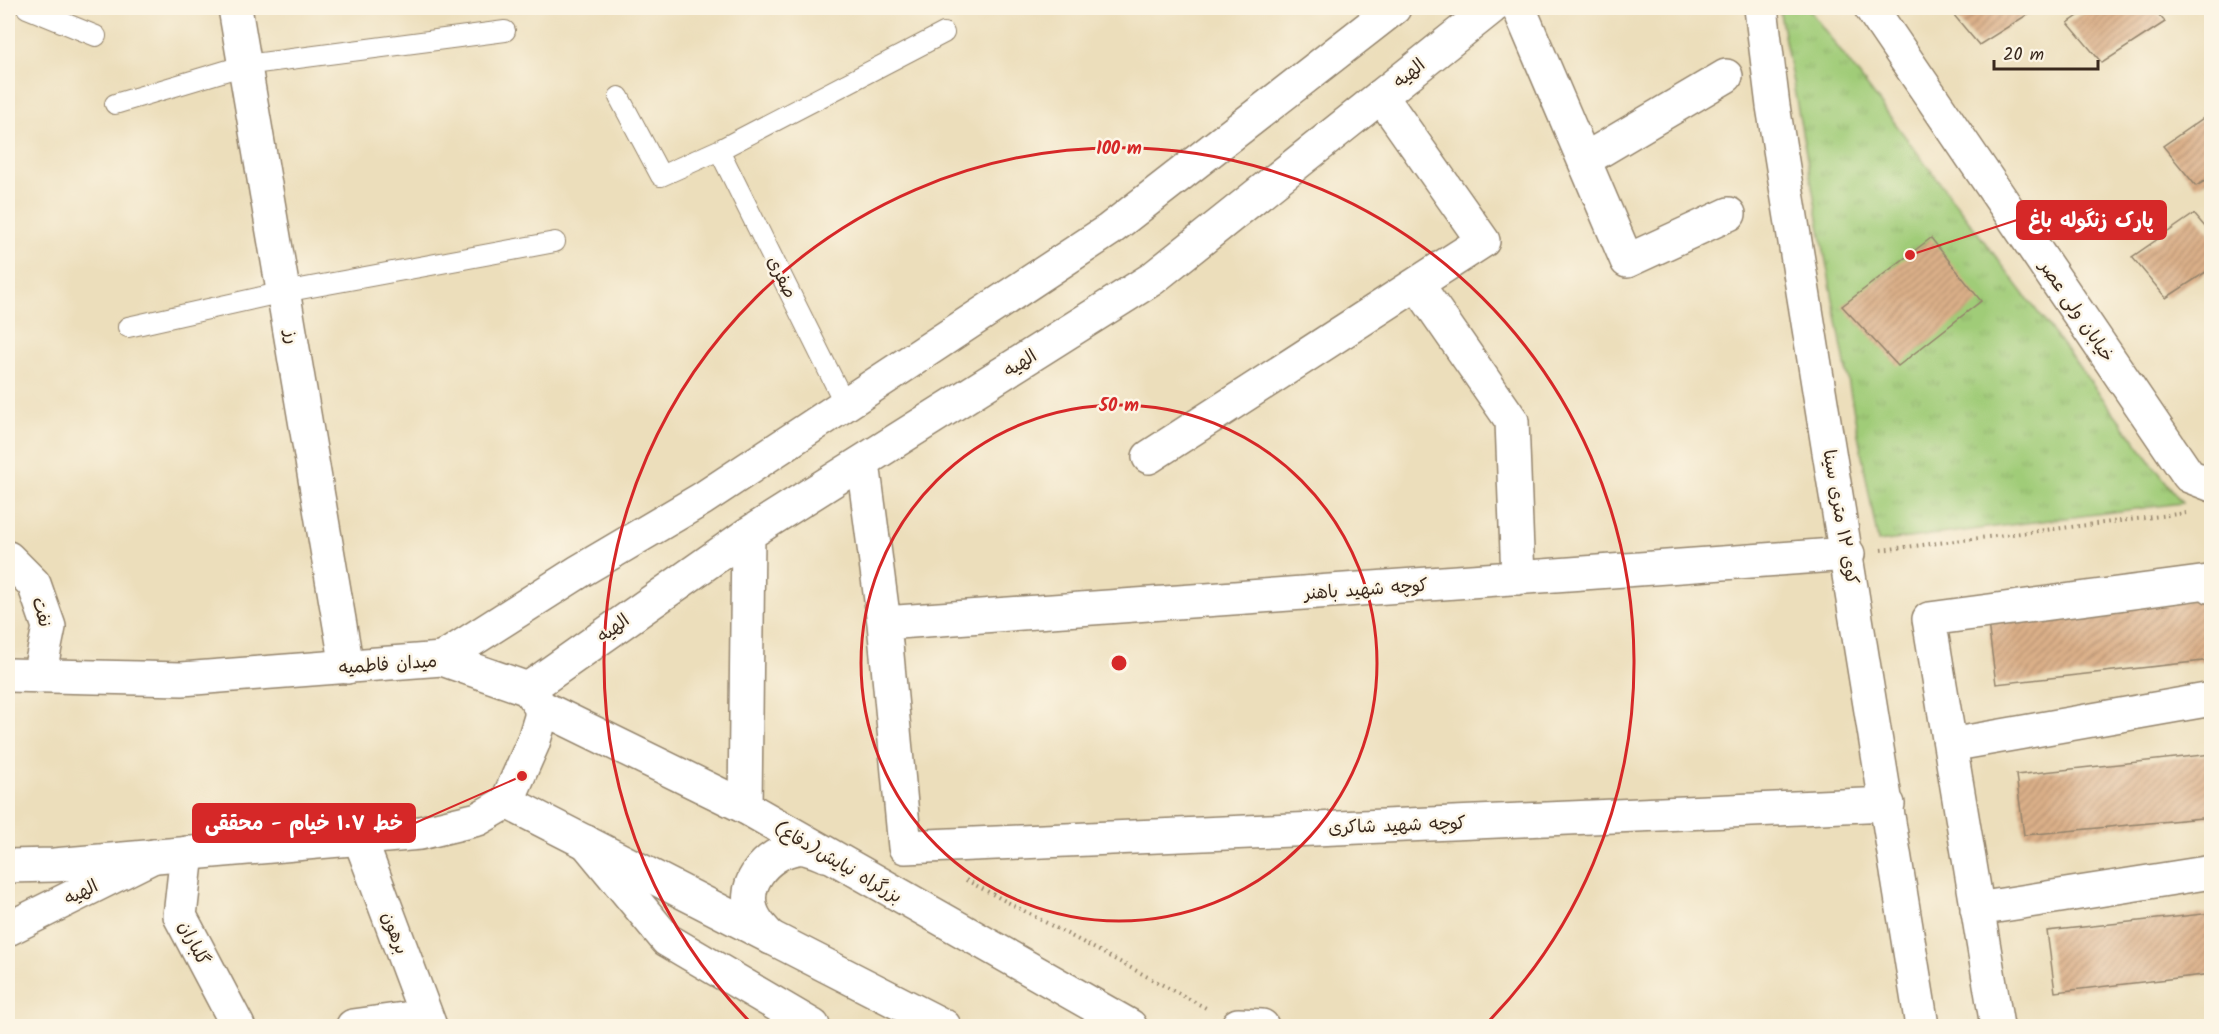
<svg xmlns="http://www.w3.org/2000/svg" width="2219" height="1034" font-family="Kalam,'Playpen Sans Arabic',sans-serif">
<defs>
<pattern id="park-tufts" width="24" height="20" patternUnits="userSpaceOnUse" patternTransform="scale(1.5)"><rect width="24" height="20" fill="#a0cc78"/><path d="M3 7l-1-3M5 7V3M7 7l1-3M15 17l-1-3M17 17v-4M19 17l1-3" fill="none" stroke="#8baf67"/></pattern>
<pattern id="building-hatch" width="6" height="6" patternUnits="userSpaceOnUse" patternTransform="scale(1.5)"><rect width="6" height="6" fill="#dbb089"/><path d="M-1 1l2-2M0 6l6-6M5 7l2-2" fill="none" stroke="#b38f6f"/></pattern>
</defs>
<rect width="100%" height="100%" fill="#fcf5e5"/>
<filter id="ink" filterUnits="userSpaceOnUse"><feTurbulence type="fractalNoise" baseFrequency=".0167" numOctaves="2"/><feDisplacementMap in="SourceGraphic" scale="12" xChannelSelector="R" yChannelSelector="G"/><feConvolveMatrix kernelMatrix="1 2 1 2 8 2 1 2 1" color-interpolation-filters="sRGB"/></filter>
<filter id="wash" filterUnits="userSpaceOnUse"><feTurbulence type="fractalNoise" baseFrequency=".008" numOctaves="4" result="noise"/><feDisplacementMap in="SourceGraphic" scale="24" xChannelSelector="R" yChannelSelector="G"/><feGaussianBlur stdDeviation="1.35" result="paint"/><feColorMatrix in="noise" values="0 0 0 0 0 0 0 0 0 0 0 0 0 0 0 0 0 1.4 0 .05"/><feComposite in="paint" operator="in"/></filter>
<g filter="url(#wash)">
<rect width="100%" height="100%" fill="#ecdebb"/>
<path fill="url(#park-tufts)" stroke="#6e7b4b" stroke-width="1.5" d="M1779 8H1808L2182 503 1878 542Z"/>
<g id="blocks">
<path fill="url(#building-hatch)" d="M1948 8H2038L1979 45Z
M2090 8H2153L2165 22 2102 63 2068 23Z
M2212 112V177L2196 186 2163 146Z
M2194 214 2212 235V268L2166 298 2132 257Z
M1931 238 1981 301 1898 366 1842 306Z
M2209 598 2212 660 1996 684 1988 623Z
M2212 754V817L2024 835 2016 775Z
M2212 913V974L2055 992 2047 931Z"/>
</g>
</g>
<g filter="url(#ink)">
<use href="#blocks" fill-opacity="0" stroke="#94846c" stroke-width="1.5"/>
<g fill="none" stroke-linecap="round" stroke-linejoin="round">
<defs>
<path id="lane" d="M27 8 96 36
M619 97 661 176 719 150 944 33
M115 104 245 65 505 31
M719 150 845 404
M128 327 284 292 555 242"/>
<path id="street" d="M235 8 347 667
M1519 8 1627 261 1729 214
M1761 8 1773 106 1922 1026
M1871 8 2189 476 2212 485
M1584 160 1726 76
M1417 284 1512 421 1518 578
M1149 457 1483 241 1381 96
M863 463 884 623 905 847 1888 804
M8 558 34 584 49 627 39 676
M884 623 1848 554
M1950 745 2212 699
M360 839 430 1026
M586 842 667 940 813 1026
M187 853 180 916 238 1026
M1977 909 2212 872
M1238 1025 1262 1026
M353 1026 426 1016
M1997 1026 1929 619 2208 582 2212 587"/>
<path id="secondary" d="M442 659 580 571 702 499 1109 230 1394 8
M528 689 748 534 1152 279 1491 8
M745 807 748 534
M8 929 154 856"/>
<path id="primary" d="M771 938C766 932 760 927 756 920 736 888 766 852 798 848 806 847 817 852 825 855"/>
<path id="highway" d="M8 675 182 679 442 659 528 689 541 707V717L533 743 507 802 478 819 420 833 54 865 8 866
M541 707 745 807 1130 1026
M507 802 944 1026"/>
</defs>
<use href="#lane" stroke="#94846c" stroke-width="22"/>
<use href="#street" stroke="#94846c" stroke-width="36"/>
<use href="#secondary" stroke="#94846c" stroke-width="36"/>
<use href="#primary" stroke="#94846c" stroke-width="36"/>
<use href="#highway" stroke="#94846c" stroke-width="36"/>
<path stroke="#94846c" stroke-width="4" stroke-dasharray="1.5 4.5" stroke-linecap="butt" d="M1881 550 2186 513
M966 880 1208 1009"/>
<use href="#lane" stroke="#fff" stroke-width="20"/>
<use href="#street" stroke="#fff" stroke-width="33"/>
<use href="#secondary" stroke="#fff" stroke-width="33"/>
<use href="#primary" stroke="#fff" stroke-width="33"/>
<use href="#highway" stroke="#fff" stroke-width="33"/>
</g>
</g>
<g fill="none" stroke="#d62828" stroke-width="3">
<circle cx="1119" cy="663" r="258"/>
<path d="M752 1024A515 515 0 1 1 1486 1024"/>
</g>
<g text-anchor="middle" stroke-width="5" stroke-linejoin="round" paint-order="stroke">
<g font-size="18" fill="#3b2a1e" stroke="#fcf5e5">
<text transform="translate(1409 73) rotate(-39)" y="6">الهیه</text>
<text transform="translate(782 277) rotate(64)" y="6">صفری</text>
<text transform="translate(2077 311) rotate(56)" y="6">خیابان ولی عصر</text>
<text transform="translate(292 337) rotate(80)" y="6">رز</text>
<text transform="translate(1020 363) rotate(-32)" y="6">الهیه</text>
<text transform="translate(1841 517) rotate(80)" y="6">کوی ۱۲ متری سینا</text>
<text transform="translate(1366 589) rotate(-4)" y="6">کوچه شهید باهنر</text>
<text transform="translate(42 612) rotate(75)" y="6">نفت</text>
<text transform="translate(613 628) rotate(-36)" y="6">الهیه</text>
<text transform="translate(388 664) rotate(-4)" y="6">میدان فاطمیه</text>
<text transform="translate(1397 825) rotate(-2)" y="6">کوچه شهید شاکری</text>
<text transform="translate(838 862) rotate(30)" y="6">بزرگراه نیایش(دفاع)</text>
<text transform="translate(81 892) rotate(-26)" y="6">الهیه</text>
<text transform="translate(395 933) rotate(69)" y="6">برهون</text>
<text transform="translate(194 943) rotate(63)" y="6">گلباران</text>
</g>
</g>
<circle cx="1119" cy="663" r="9" fill="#d62828" stroke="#fcf5e5" stroke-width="3"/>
<g font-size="18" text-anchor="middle" font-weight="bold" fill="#d62828" stroke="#fcf5e5" stroke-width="5" stroke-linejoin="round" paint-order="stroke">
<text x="1119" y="154">100 m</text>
<text x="1119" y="411">50 m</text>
</g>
<path fill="none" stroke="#d62828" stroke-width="2" d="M1910 255L2017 220M522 776L415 823"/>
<g fill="#d62828" stroke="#fcf5e5" stroke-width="2">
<circle cx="1910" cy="255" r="6"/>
<circle cx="522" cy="776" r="6"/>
</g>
<g fill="#d62828" stroke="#d62828" stroke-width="2">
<rect x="2017" y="201" width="149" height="38" rx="6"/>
<rect x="193" y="804" width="222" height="38" rx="6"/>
</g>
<g font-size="20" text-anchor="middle" font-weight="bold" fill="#fff">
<text x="2091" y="227">پارک زنگوله باغ</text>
<text x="304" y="830">خط ۱۰۷ خیام - محققی</text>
</g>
<rect width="2219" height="1034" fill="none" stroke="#fcf5e5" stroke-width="30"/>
<path d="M1994 60v9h104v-9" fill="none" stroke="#3b2a1e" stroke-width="3"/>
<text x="2003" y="60" font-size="18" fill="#3b2a1e" stroke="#fcf5e5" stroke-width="4.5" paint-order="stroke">20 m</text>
</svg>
